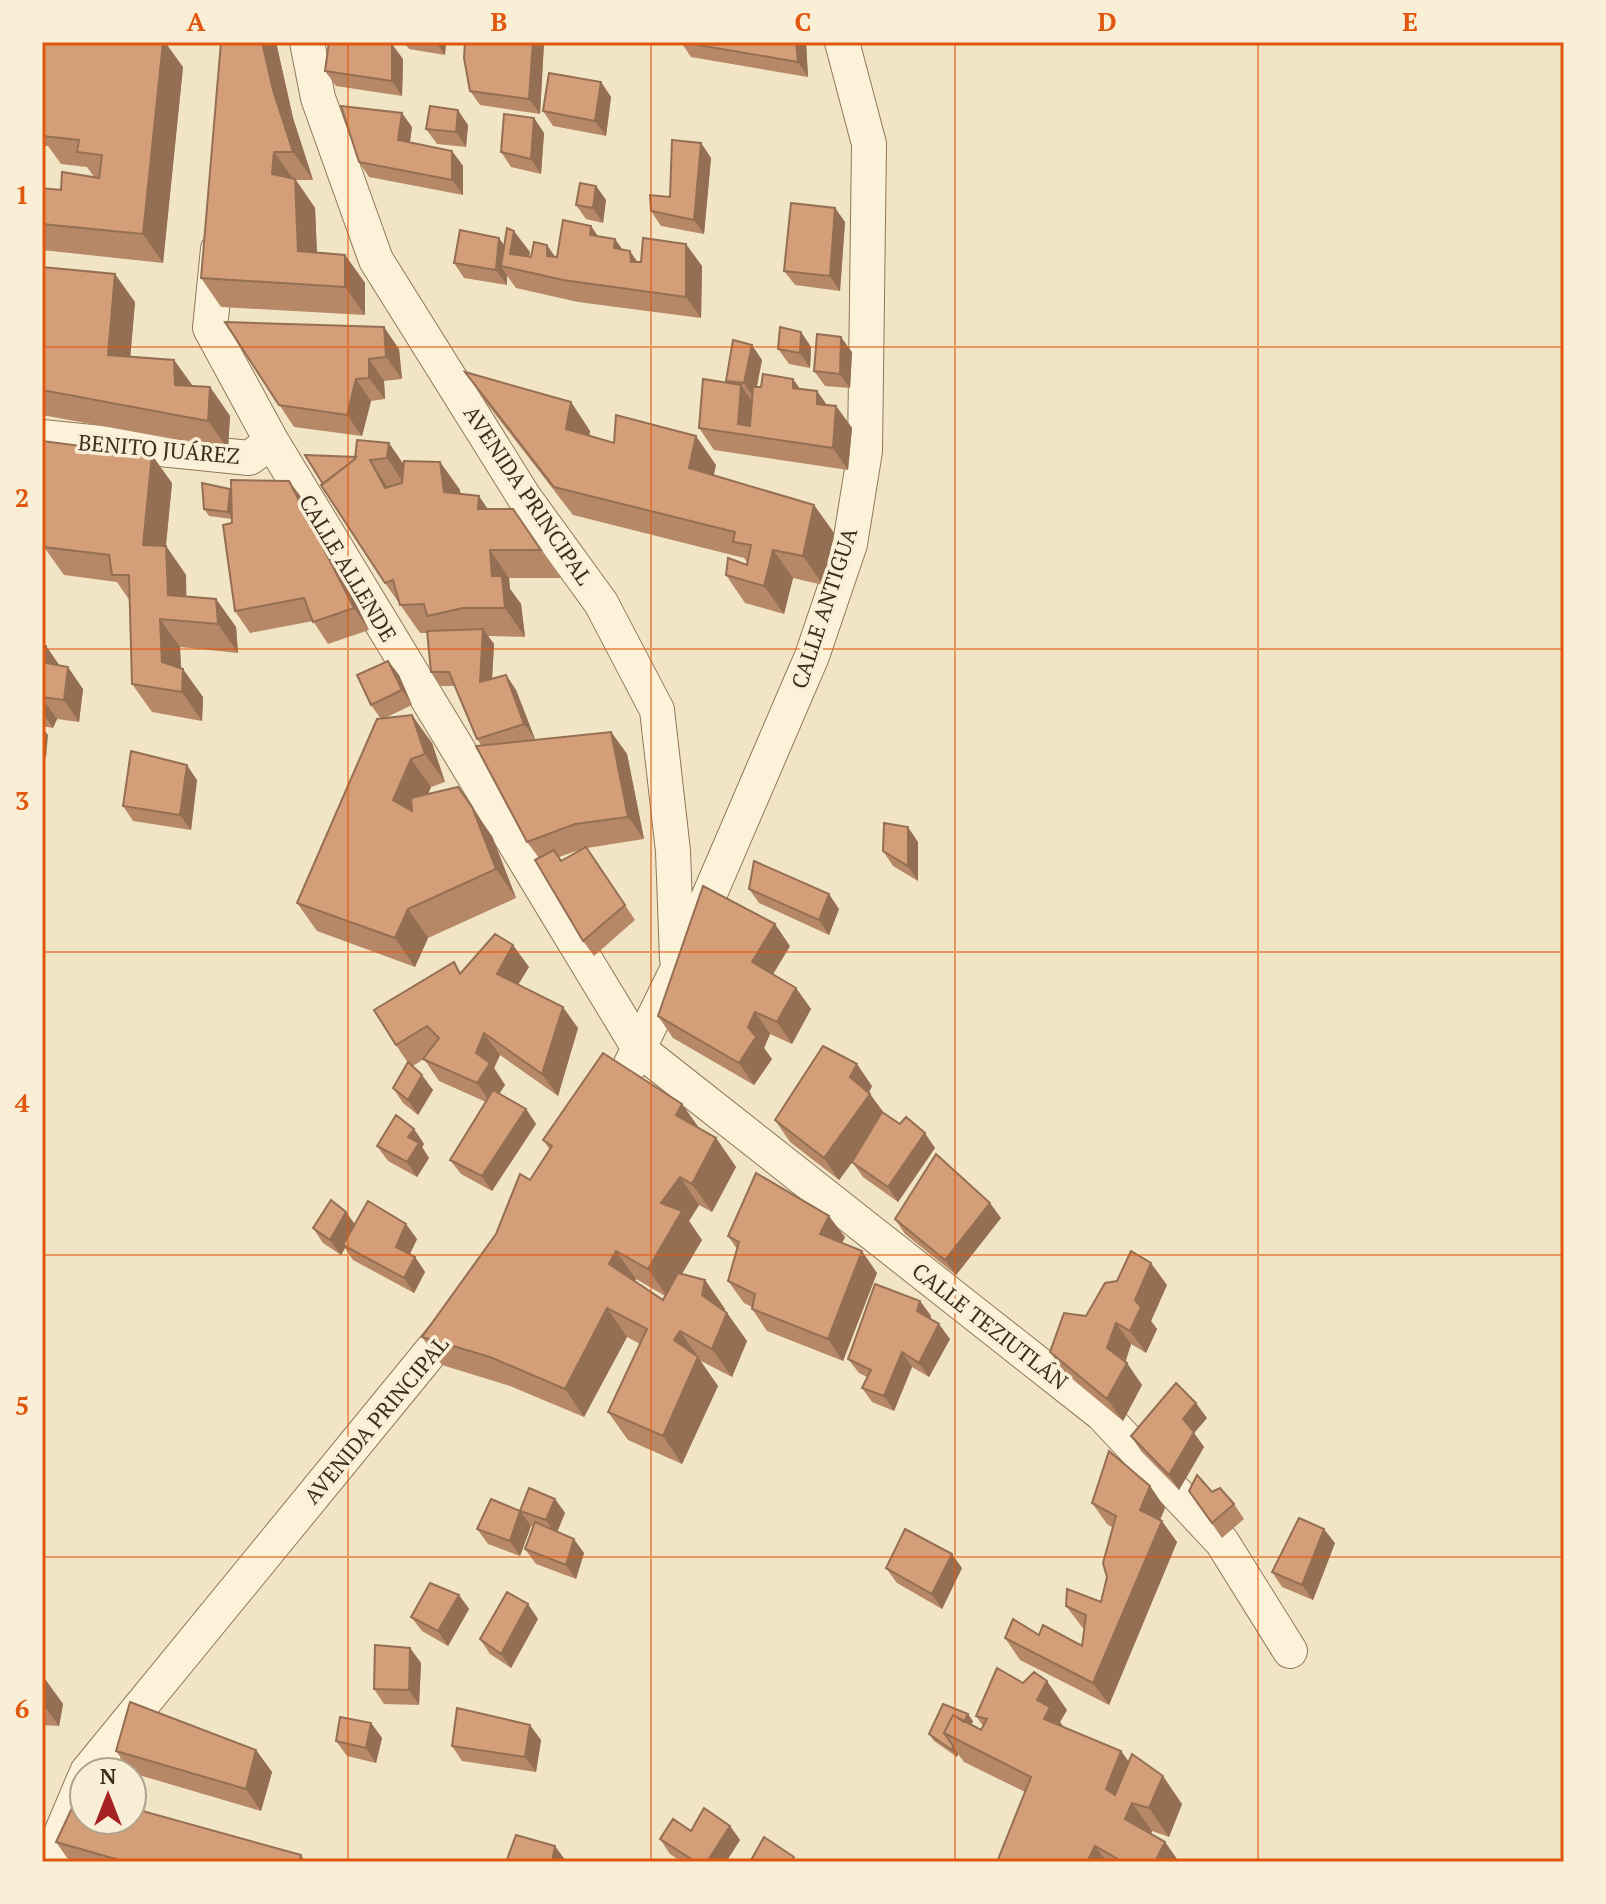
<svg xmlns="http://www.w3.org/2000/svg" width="1606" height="1904" font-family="'PT Serif',serif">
<rect width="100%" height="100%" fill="#f2e5c6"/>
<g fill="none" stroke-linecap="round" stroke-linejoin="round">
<defs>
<path id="street" d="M307 42 318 98 376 260 524 497 601 603 657 710 673 851 677 959
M218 249 210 328 272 442 640 1050 1102 1414 1222 1542 1290 1651
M42 437 249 458 272 442
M631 1064 678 968 812 656 850 544 865 451 869 144 842 42
M87 1772 460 1316
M49 1862 84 1779"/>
</defs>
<use href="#street" stroke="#907659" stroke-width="36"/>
<use href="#street" stroke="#fcf2da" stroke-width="34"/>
</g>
<path fill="#b68867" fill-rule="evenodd" d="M42 42 183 67 163 263 42 250V188L61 190 94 177 87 167 61 164 48 146H42Z
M276 42 293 118 313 180H296L315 208 317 252 345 255 365 283V315L221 307 201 278Z
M404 42H446L445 55 409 49Z
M465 42H544L540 114 480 105 470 91Z
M681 42H806L808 77 691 57Z
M403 59 402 96 336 86 325 71Z
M601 82 611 97 606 136 553 126 543 111Z
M534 118 544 133 541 174 511 167 501 152Z
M468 125 466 147 437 144 426 129Z
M412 127 410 142 452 151 463 166V195L369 177 359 162Z
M701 143 711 158 704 234 661 226 651 211 670 197Z
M596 186 606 200 603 223 586 219 576 205Z
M835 208 845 222 840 291 795 285 784 271Z
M591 226 598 237 615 239 622 249 638 262 702 266 701 318 578 302 516 288 507 276V285L464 278 454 263 504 245 530 252 529 256 531 257 547 245 555 257H557Z
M42 267 135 302 130 357 174 360 193 386 210 387 230 416 228 449 42 415Z
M225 322 399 349 402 379 384 381 385 399 371 401 362 436 294 427Z
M801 332 811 347 810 368 789 364 778 349Z
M852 352 850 388 825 386 814 371Z
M762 360 757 387H761L793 379 800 389 817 391 827 405 836 406 852 428 848 470 714 450 699 428 727 383 726 381Z
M465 372 571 402 590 431 589 436 614 443 716 465 713 475 814 505 834 533 823 585 793 578 784 614 745 603 726 575 747 565 748 563 744 558 573 515 485 401Z
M357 440 403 463 440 462 460 490V494L488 509H513L561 578H509L510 589 521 604 525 637 488 636 494 644 492 679 506 675 516 690 535 739 530 740 611 732 627 754 644 839 587 848 635 920 594 956 583 941 539 858 527 842 481 745 477 739 455 686H441L431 672 427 633H420L385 583 356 457ZM582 849 561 861 559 857Z
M172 483 166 546 186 575V597L216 599 236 627 238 653 180 647 181 668 203 697 202 721 152 712 132 684 130 601 117 582 64 575 44 547Z
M230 489 231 491 305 502 369 630 328 644 313 621 250 633 235 611 232 519 209 516 204 509Z
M42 646H46L60 666 83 689 79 722 57 719 53 728 42 726Z
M388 661 399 675 412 705 385 718 432 743 445 782 431 787 428 794 492 836 516 898 428 938 415 967 317 931 297 903 381 719 371 705Z
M197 780 191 830 133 821 123 806Z
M918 842V881L893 866 883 851Z
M749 889 839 909 829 935 759 903Z
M790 946 773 974 796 988 811 1009 792 1044 770 1034 764 1048 772 1059 754 1085 673 1038 658 1016Z
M529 967 518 984 578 1028 558 1096 500 1055 494 1068 505 1085 499 1094 526 1109 536 1124 492 1191 461 1174 450 1160 486 1102 439 1081 424 1059 413 1066 433 1090 418 1115 403 1103 393 1088 408 1063 396 1045 461 973Z
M872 1086 869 1093 884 1113 935 1148 898 1202 863 1177 852 1162 854 1160 839 1180 790 1142 775 1120Z
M682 1104 699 1129 716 1138 736 1167 712 1212 699 1205 689 1221 702 1240 681 1274 705 1280 725 1309 724 1311 727 1313 747 1341 732 1377 699 1360 718 1386 682 1464 628 1440 608 1412 640 1344 627 1337 584 1417 510 1386 442 1365 422 1337 496 1234 550 1150 543 1140ZM636 1279 665 1296 663 1300 635 1281Z
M414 1129 424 1144 422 1147 429 1158 417 1177 388 1161 377 1146Z
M1001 1218 956 1275 905 1234 895 1219Z
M355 1224 417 1239 410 1254 415 1257 425 1272 414 1293 353 1260 345 1248 341 1255 323 1243 313 1228Z
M728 1236 845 1237 842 1243 877 1273 843 1361 767 1331 752 1309V1307L744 1303 728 1281 737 1249Z
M1167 1285 1151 1321 1157 1329 1146 1353 1131 1344 1125 1362 1142 1385 1123 1421 1065 1373 1050 1352 1086 1316Z
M920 1301 931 1316 930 1318 950 1339 929 1377 912 1367 894 1411 872 1402 862 1388 867 1377 859 1373 848 1359Z
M1207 1418 1194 1433 1204 1447 1179 1490 1141 1451 1131 1436Z
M1150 1486 1165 1508 1160 1520 1177 1542 1109 1705 1020 1660 1005 1638 1039 1635 1082 1646 1084 1629 1082 1627 1066 1606 1101 1602 1107 1577 1113 1528 1107 1524 1092 1503Z
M1189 1491 1212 1492 1234 1504 1244 1519 1222 1538Z
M555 1499 565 1513 557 1531 584 1553 576 1579 536 1564 525 1549 533 1526H531L520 1556 488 1544 477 1529 520 1511Z
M1335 1543 1313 1600 1282 1587 1272 1572Z
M886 1568H962L942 1609 897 1583Z
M459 1595 469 1609 448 1646 422 1631 411 1617Z
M538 1619 511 1668 490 1654 480 1639Z
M410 1648 421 1663 419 1705 384 1704 374 1689Z
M42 1676 63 1704 59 1726 42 1725Z
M1067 1710 1060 1722 1064 1728 1121 1751 1129 1762 1182 1804 1169 1837 1152 1831 1151 1834 1165 1842 1179 1862H997L1025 1792 964 1762 958 1754 957 1757 934 1741 929 1734 973 1721 971 1725 981 1730 983 1726 976 1716Z
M371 1723 382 1738 376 1763 347 1756 336 1741Z
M541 1740 536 1772 462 1761 452 1746Z
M256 1750 272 1772 261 1811 132 1773 116 1751Z
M730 1826 740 1840 726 1862H682L670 1854 660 1839Z
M56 1842 301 1855 306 1862H70Z"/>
<path fill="#946f54" d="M163 42H165L183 67 163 263 143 234Z
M262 42H276L293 118 313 180 293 152 273 90Z
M436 42H446L445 55Z
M533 42H544L540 114 529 99Z
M796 42H806L808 77 798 62Z
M392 44 403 59 402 96 392 81Z
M601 82 611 97 606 136 595 121Z
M458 110 468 125 466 147 456 132Z
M402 113 412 127 408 155 398 140Z
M534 118 544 133 541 174 531 159Z
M701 143 711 158 704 234 694 220Z
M452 151 463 166V195L452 180Z
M274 152 294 180 272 174Z
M295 179 315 208 318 279 298 251Z
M596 186 606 200 603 223 593 208Z
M835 208 845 222 840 291 830 276Z
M591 226 606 248 590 235Z
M514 231 530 252 526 272 510 254Z
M499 238 509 252 501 266 507 276V285L496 270Z
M615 239 630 261 614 248Z
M686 244 702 266 701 318 686 297Z
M547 245 562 267 547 256Z
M630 251 645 273 631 262Z
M345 255 365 283V315L345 287Z
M115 274 135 302 128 384 108 355Z
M384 327 399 349 402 379 386 357Z
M801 332 811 347 810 368 800 353Z
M841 337 852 352 850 388 840 374Z
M752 345 762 360 754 398 744 383Z
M369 359 384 381 385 399 369 378Z
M174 360 194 388 175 385Z
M356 379 371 401 362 436 347 415Z
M793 379 808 401 793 388Z
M741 385 756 407 754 436 738 424Z
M210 387 230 416 228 449 208 421Z
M817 391 832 413 817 404Z
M571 402 590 431 586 457 566 429Z
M836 406 852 428 848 470 833 448Z
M696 436 716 465 709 497 689 468Z
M389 443 409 472 406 487 387 458Z
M152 455 172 483 163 573 143 545Z
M370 460 389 489 385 488Z
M440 462 460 490 464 520 444 492Z
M289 481 305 502 369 630 354 608Z
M230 489 235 497 233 519 228 512Z
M479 496 498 524 478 509Z
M814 505 834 533 823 585 803 556Z
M166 546 186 575 187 621 168 595Z
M490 550 509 578 510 589 521 604 525 637 505 608 492 576Z
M773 550 793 578 784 614 764 586Z
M216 599 236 627 238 653 218 624Z
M160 619 180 647 182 690 162 662Z
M483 629 494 644 491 696 480 682Z
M46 646 61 668 46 663Z
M388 661 399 675 412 705 402 690Z
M68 667 83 689 79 722 64 700Z
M183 669 203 697 202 721 182 692Z
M506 675 516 690 535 739 524 724Z
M42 698 57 719 53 728 42 712Z
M412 715 432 743 445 782 425 754Z
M42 727 48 735 46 758 42 752Z
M611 732 627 754 644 839 628 817Z
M411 759 431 787 412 829 393 800Z
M187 765 197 780 191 830 180 815Z
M458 787 492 836 516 898 496 869Z
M908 827 918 842V881L908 866Z
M829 894 839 909 829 935 819 920Z
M408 909 428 938 415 967 395 938Z
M775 924 790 946 767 984 752 962Z
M513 945 529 967 512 995 497 974Z
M796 988 811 1009 792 1044 777 1022Z
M563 1007 578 1028 558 1096 542 1074Z
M755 1012 770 1034 764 1048 772 1059 754 1085 739 1063 748 1027Z
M484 1033 500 1055 494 1068 505 1085 492 1105 477 1083 476 1053Z
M857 1064 872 1086 865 1099 850 1077Z
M422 1075 433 1090 418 1115 408 1100Z
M870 1094 886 1116 839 1180 824 1158Z
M682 1104 702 1132 676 1115Z
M526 1109 536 1124 492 1191 482 1176Z
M414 1129 424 1144 422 1147 429 1158 417 1177 407 1162 408 1137Z
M925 1133 935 1148 898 1202 888 1187Z
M716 1138 736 1167 712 1212 692 1184Z
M680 1177 699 1205 689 1221 702 1240 668 1298 648 1269 661 1203Z
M990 1203 1001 1218 956 1275 945 1260Z
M346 1212 357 1227 343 1245 345 1248 341 1255 330 1240Z
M829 1216 845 1237 835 1256 820 1234Z
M406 1224 417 1239 406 1262 396 1247Z
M616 1251 636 1279 629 1292 609 1264Z
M862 1251 877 1273 843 1361 828 1339Z
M415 1257 425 1272 414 1293 404 1278Z
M1151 1263 1167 1285 1151 1321 1157 1329 1146 1353 1130 1331 1135 1300Z
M705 1280 725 1309 722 1324 702 1295Z
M920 1301 931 1316 928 1325 917 1311Z
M607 1308 627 1337 584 1417 565 1389Z
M727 1313 747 1341 732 1377 712 1349Z
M1116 1323 1131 1344 1123 1370 1107 1348Z
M939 1324 950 1339 929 1377 919 1363Z
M680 1331 718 1386 682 1464 663 1436 674 1340Z
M902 1352 912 1367 894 1411 884 1396Z
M1127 1363 1142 1385 1123 1421 1107 1399Z
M1196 1403 1207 1418 1194 1433 1204 1447 1179 1490 1169 1475 1183 1419Z
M1150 1486 1165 1508 1155 1531 1140 1510Z
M555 1499 565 1513 556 1535 546 1520Z
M520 1511 531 1526 520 1556 510 1541Z
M1162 1521 1177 1542 1109 1705 1093 1683Z
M1324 1529 1335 1543 1313 1600 1302 1585Z
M574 1539 584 1553 576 1579 566 1565Z
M952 1554 962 1568 942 1609 932 1594Z
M459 1595 469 1609 448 1646 438 1631Z
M528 1604 538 1619 511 1668 501 1654Z
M410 1648 421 1663 419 1705 409 1690Z
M43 1676 63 1704 59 1726 42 1703Z
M1047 1681 1067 1710 1060 1722 1070 1736 1044 1719 1037 1700Z
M968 1714 973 1721 963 1743 956 1739Z
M371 1723 382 1738 376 1763 366 1748Z
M530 1725 541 1740 536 1772 525 1757Z
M953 1746 958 1754 957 1757 952 1750Z
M256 1750 272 1772 261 1811 246 1789Z
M1121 1751 1141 1779 1132 1803 1152 1831 1145 1848 1125 1819 1106 1789Z
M1163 1776 1182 1804 1169 1837 1149 1808Z
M730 1826 740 1840 726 1862H707Z
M1165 1842 1179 1862H1155Z
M555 1846 566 1861V1862H552Z
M1095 1846 1107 1862H1087Z"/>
<path fill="#d49e78" stroke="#946f54" stroke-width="2" d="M42 42H163L143 234 42 224V188L61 190 62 172 99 178 102 155 77 152 79 140 42 136Z
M221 42H262L273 90 293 152H274L272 174 295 179 298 251 345 255V287L201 278Z
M329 42 392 44V81L325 71Z
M465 42H533L529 99 470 91 464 58Z
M681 42H796L798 62Z
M549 73 601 82 595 121 543 111Z
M341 106 402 113 398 140 452 151V180L359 162Z
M430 106 458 110 456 132 426 129Z
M504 114 534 118 531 159 501 152Z
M672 140 701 143 694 220 651 211 650 195 670 197Z
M580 183 596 186 593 208 576 205Z
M791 203 835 208 830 276 784 271Z
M563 220 591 226 590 235 615 239 614 248 630 251 631 262H641L643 238 686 244V297L563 280 501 266 507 228 514 231 510 254 531 257 534 242 547 245V256L557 257Z
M460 230 499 238 496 270 454 263Z
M42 267 115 274 108 355 174 360 175 385 210 387 208 421 42 390Z
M225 322 384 327 386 357 369 359V378L356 379 347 415 279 405Z
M780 327 801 332 800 353 778 349Z
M817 334 841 337 840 374 814 371Z
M733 340 752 345 744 383 726 381Z
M465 372 571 402 566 429 614 443 616 415 696 436 689 468 814 505 803 556 773 550 764 586 726 575 728 558 747 565 751 545 733 542 735 532 554 487Z
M763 374 793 379V388L817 391V404L836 406 833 448 699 428 703 379 741 385 738 424 750 426 753 387H761Z
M357 440 389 443 387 458 370 460 385 488 402 483 404 461 440 462 444 492 479 496 478 509H513L541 550H490L492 576H502L505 608H463L427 616 424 604 400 605 393 580 385 583 321 485 355 459Z
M42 441 152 455 143 545 166 546 168 595 216 599 218 624 160 619 162 662 183 669 182 692 132 684 129 575H112L109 555 44 547 42 515Z
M305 455 356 457 355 459 323 484Z
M231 480 289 481 354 608 313 622 304 598 235 611 223 525 232 523Z
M202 483 230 489 228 512 204 509Z
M483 629 480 682 506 675 524 724 477 739 449 672H431L427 631Z
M42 646H46V663L68 667 64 700 42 697Z
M388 661 402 690 371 705 357 675Z
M412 715 425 754 411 759 393 800 412 811 411 798 458 787 472 807 496 869 408 909 395 938 297 903 377 719Z
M611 732 628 817 575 824 527 842 476 746Z
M131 751 187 765 180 815 123 806Z
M884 823 908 827V866L883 851Z
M586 847 625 905 583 941 535 860 554 850 561 861Z
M754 861 829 894 819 920 749 889Z
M703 886 775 924 752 962 796 988 777 1022 755 1012 748 1027 756 1037 739 1063 658 1016Z
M495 934 513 945 497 974 563 1007 542 1074 484 1033 476 1053 490 1063 477 1083 423 1059 439 1038 427 1026 396 1045 374 1010 454 962 460 974Z
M823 1046 857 1064 850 1077 870 1094 824 1158 775 1120Z
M603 1053 682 1104 676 1115 716 1138 692 1184 680 1177 661 1203 682 1211 648 1269 616 1251 609 1264 663 1300 678 1273 705 1280 702 1295 727 1313 712 1349 680 1331 674 1340 698 1357 663 1436 608 1412 647 1329 607 1308 565 1389 490 1357 422 1337 496 1234 520 1174 530 1180 552 1146 543 1140Z
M408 1062 422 1075 408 1100 393 1088Z
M493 1090 526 1109 482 1176 450 1160Z
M882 1112 900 1124 906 1117 925 1133 888 1187 852 1162Z
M396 1115 414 1129 408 1137 419 1143 407 1162 377 1146Z
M936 1154 990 1203 945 1260 895 1219Z
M756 1173 829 1216 820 1234 862 1251 828 1339 752 1309 755 1294 728 1281 739 1242 728 1236Z
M331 1200 346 1212 330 1240 313 1228Z
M368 1201 406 1224 396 1247 415 1257 404 1278 343 1245Z
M1131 1251 1151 1263 1135 1300 1141 1307 1130 1331 1116 1323 1107 1348 1127 1363 1107 1399 1050 1352 1064 1313 1086 1316 1105 1283 1117 1281Z
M875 1284 920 1301 917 1311 939 1324 919 1363 902 1352 884 1396 862 1388 871 1370 848 1359Z
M1176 1383 1196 1403 1183 1419 1194 1432 1169 1475 1131 1436Z
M1109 1451 1150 1486 1140 1510 1162 1521 1093 1683 1005 1638 1013 1619 1039 1635 1043 1625 1082 1646 1086 1615 1066 1606 1067 1589 1101 1602 1107 1577 1103 1563 1116 1516 1092 1503Z
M1197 1475 1212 1492 1220 1488 1234 1504 1212 1523 1189 1491Z
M529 1488 555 1499 546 1520 520 1511Z
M491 1499 520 1511 510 1541 477 1529Z
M1299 1518 1324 1529 1302 1585 1272 1572Z
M535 1522 574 1539 566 1565 525 1549Z
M905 1529 952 1554 932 1594 886 1568Z
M430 1583 459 1595 438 1631 411 1617Z
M507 1592 528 1604 501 1654 480 1639Z
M375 1645 410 1648 409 1690 374 1689Z
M997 1668 1023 1683 1034 1672 1047 1681 1037 1700 1050 1707 1044 1719 1121 1751 1106 1789 1115 1795 1132 1754 1163 1776 1149 1808 1132 1803 1125 1819 1165 1842 1155 1862H1123L1095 1846 1087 1862H997L1031 1777 944 1733 953 1715 981 1730 987 1719 976 1716Z
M130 1702 256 1750 246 1789 116 1751Z
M943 1704 968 1714 964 1722 953 1715 944 1733 953 1746 952 1750 929 1734Z
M457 1708 530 1725 525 1757 452 1746Z
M340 1717 371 1723 366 1748 336 1741Z
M79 1793 84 1795V1820H132V1808L301 1855 300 1862H126L56 1842Z
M704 1808 730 1826 707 1862H696L660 1839 673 1819 691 1831Z
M516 1835 555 1846 552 1862H506Z
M764 1837 794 1857 791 1862H750Z"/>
<path fill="none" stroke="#e0570d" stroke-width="2" stroke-opacity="0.55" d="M348 42V1862M651 42V1862M955 42V1862M1258 42V1862M42 347H1564M42 649H1564M42 952H1564M42 1255H1564M42 1557H1564"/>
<g text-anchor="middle" stroke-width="7" stroke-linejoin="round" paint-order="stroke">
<g font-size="22" fill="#3f2e1e" stroke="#f9efd6">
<text transform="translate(159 449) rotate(5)" y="8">BENITO JUÁREZ</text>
<text transform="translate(528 495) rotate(56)" y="8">AVENIDA PRINCIPAL</text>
<text transform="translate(348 568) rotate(59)" y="8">CALLE ALLENDE</text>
<text transform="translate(824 608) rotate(-72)" y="8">CALLE ANTIGUA</text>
<text transform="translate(990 1326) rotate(38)" y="8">CALLE TEZIUTLÁN</text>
<text transform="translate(376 1420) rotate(-50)" y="8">AVENIDA PRINCIPAL</text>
</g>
</g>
<rect width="1606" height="1904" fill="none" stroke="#f9efd6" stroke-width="88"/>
<g transform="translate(108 1796)"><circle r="38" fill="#f9efd6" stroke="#afa28c" stroke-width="2"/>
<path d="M0-6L14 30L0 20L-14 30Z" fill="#a52325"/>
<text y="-12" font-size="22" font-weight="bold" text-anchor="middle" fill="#3f2e1e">N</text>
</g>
<rect x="44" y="44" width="1518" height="1816" fill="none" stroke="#e0570d" stroke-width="3"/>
<g font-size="26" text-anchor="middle" font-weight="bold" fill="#e0570d">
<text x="196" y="31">A</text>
<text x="499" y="31">B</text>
<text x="803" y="31">C</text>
<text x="1107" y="31">D</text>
<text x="1410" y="31">E</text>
<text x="22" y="204">1</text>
<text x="22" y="507">2</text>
<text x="22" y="810">3</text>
<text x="22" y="1112">4</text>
<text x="22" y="1415">5</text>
<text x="22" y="1718">6</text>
</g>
</svg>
